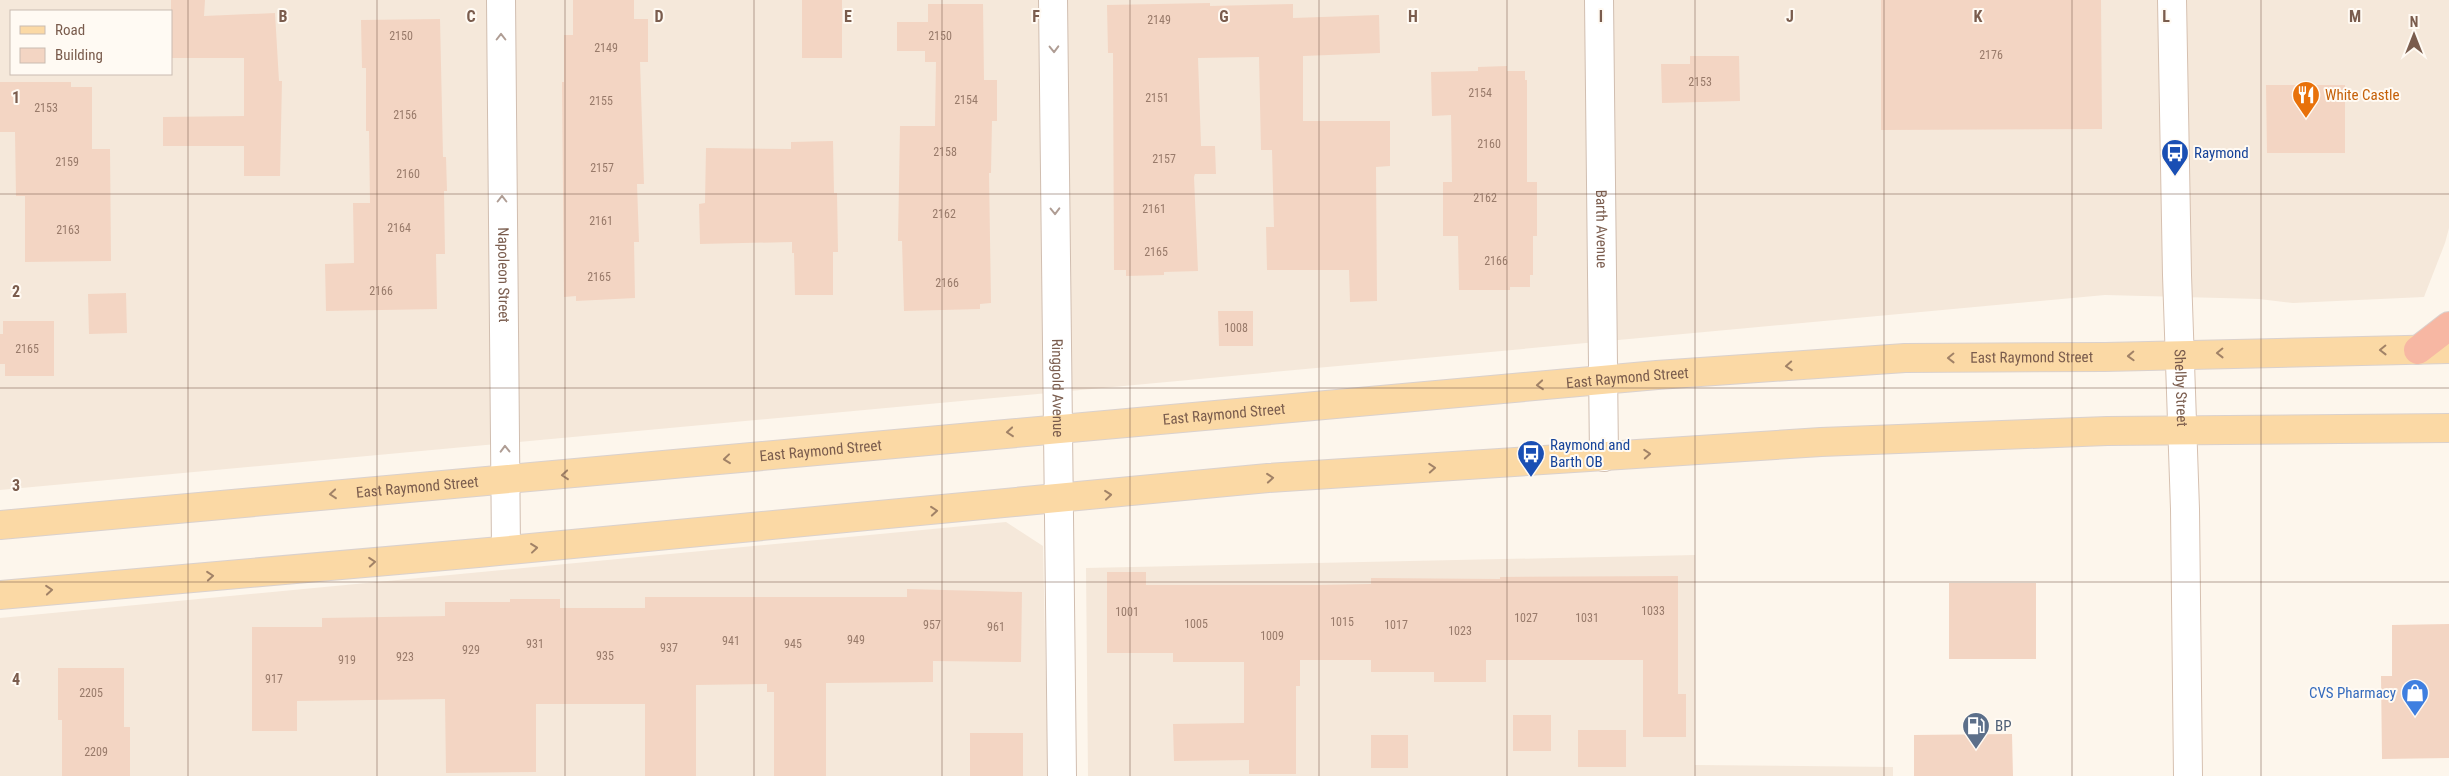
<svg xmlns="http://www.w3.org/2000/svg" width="2449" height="776" font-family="'Roboto Condensed',sans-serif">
<rect width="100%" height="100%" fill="#fdf6ec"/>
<path fill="#f5e8da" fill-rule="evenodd" d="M0 0H2449V228L2445 243 2424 297 2293 303 2259 299 2105 295 0 490ZM11 11H171V74H11Z
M1006 522 1043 546 1048 776H0V618Z
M1695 555V765L1893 767V776H1088L1086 568Z"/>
<path fill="#f3d5c3" d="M171 0H205L204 16 275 13 279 81H282L280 176H244V146H163V117L244 116V58H171Z
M573 0H634V19H648V62H640L644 184H637L639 242H634L635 298 576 301V296L564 297 562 82H564V35H573Z
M802 0H842V58H802Z
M1881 0H2101L2102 129 1881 130Z
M1210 3V6L1293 4V18L1379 15 1380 53 1303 56V121H1390V166L1376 167 1377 301 1350 302 1349 270H1267L1266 227H1274L1272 150H1261L1259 57 1198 58 1201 146H1215L1216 174H1195L1194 177 1198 271 1164 272V275L1126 276V270H1114L1113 53H1108L1107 5Z
M928 4H983L984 80H997V121H992L991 173H989L991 303 980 304V309L904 311 902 241H898L900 126H935L936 62H925V51H897V22H928Z
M440 19 443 157H446L447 191H444L445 254H436L437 309 326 311 325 264 354 263 353 203H370L369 131H366V68H362L361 20Z
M1690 56H1739L1740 101 1662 103 1661 64H1690Z
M1507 66V71H1525V80H1527V182H1537V236H1533V275H1530V287H1510V290H1459L1458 236H1443V182H1452L1451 115 1432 116 1431 72 1478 71V67Z
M0 82H71V87H92V149H110L111 261 25 262V196H16L15 132H0Z
M2266 85H2345V153H2267Z
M833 141 834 193H837L838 252H833V295H795L794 253H792V242L700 244 699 204 705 203 706 148 791 149V142Z
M126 293 127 333 89 334 88 294Z
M1218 311H1253V346H1219Z
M3 321H54V376H5V364H0V334H3Z
M1107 572H1146V585H1320L1371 584V578L1500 579V577L1678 576V694H1686V737H1643V660H1486V682H1434V672H1371V660H1300V686H1296V774H1249V760L1174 761 1173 724 1244 723V662H1173V653H1107Z
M1949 583H2036V659H1949Z
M907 589 1022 592 1021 662 933 661V682L826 683V776H774V692H767V684L696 685V776H645V704H536V772L446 773 445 699 297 701V731H252V627H322V618L445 616V602H510V599H560V608H645V597H907Z
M2449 624V758L2382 759 2381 676H2392V625Z
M58 668H124V727H130V776H62V720H58Z
M1513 715H1551V751H1513Z
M1578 730H1626V767H1578Z
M970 733H1023V776H970Z
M2012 734 2013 776H1914V735Z
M1371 735H1408V768H1371Z"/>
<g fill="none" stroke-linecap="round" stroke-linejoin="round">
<defs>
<g id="street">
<path id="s1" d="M501 0 506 550"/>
<path id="s2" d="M1053 0 1062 776"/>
<path id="s3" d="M1599 0 1604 457"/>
</g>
<g id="secondary">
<path id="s4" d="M2172 0 2177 275 2185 509 2188 776"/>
</g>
<g id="primary">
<path id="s5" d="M0 525 1657 375 1905 358 2105 357 2449 349"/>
<path d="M0 595 478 553 1268 478 1821 442 2107 431 2449 428"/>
</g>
<path id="highway" d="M2418 350 2449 326"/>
</defs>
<use href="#street" stroke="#d1beb0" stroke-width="30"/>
<use href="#secondary" stroke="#d6c0b0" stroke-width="30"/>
<use href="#primary" stroke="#dad1cd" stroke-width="30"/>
<use href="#highway" stroke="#dad1cd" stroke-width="30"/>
<use href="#street" stroke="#fff" stroke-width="28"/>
<use href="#secondary" stroke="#fff" stroke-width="28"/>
<use href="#primary" stroke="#fbd9a5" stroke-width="28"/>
<use href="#highway" stroke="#f7b7a3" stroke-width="28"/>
</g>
<defs><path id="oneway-chevron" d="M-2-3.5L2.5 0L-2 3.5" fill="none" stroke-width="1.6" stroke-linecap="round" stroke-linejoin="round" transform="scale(1.25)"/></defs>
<g stroke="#af9d94">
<use href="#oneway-chevron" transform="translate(501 37) rotate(-90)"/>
<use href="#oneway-chevron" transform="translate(1054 49) rotate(89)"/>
<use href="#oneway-chevron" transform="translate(502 199) rotate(-90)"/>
<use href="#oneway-chevron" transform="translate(1055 211) rotate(89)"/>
<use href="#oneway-chevron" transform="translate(505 449) rotate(-91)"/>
</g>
<g stroke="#a18267">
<use href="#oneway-chevron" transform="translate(2383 350) rotate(179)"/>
<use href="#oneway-chevron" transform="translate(2220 353) rotate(179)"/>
<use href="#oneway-chevron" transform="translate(2131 356) rotate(178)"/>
<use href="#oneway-chevron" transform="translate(1951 358) rotate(179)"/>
<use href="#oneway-chevron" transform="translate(1789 366) rotate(176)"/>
<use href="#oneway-chevron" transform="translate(1540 385) rotate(175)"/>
<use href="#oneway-chevron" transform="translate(1010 432) rotate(175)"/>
<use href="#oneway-chevron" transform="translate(1647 454) rotate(-4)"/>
<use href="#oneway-chevron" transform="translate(727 459) rotate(174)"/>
<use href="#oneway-chevron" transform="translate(1432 468) rotate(-4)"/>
<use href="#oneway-chevron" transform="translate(565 475) rotate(175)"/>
<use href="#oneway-chevron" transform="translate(1270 478) rotate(-5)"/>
<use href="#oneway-chevron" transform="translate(333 494) rotate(175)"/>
<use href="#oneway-chevron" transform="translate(1108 495) rotate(-6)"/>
<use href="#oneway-chevron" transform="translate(934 511) rotate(-5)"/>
<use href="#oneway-chevron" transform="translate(534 548) rotate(-6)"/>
<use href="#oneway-chevron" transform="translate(372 562) rotate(-5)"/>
<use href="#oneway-chevron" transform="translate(210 576) rotate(-5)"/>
<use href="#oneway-chevron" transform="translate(49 590) rotate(-5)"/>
</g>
<path fill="none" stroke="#7a5c4d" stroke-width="1" stroke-opacity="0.55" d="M188 0V776M377 0V776M565 0V776M754 0V776M942 0V776M1130 0V776M1319 0V776M1507 0V776M1695 0V776M1884 0V776M2072 0V776M2261 0V776M0 194H2449M0 388H2449M0 582H2449"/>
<defs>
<symbol id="restaurant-pin" viewBox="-11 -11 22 30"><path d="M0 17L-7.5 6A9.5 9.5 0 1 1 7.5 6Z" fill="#e8710a" stroke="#fffaf3"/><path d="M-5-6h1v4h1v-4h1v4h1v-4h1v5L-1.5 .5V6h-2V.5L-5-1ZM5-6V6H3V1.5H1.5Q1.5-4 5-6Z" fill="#fff"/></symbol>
<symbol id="bus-pin" viewBox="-11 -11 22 30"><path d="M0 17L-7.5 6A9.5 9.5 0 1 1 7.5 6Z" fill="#1a4fb4" stroke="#fffaf3"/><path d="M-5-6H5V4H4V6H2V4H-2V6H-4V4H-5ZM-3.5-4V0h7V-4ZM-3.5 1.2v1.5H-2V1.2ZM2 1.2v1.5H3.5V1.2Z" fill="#fff"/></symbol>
<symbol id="shop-pin" viewBox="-11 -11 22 30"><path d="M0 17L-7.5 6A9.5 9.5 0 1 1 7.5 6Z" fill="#3f7fe0" stroke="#fffaf3"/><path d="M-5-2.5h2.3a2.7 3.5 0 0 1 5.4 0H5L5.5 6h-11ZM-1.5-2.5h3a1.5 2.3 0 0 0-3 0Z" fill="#fff"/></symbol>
<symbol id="fuel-pin" viewBox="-11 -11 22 30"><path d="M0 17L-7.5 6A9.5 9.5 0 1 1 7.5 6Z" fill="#5c6f8a" stroke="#fffaf3"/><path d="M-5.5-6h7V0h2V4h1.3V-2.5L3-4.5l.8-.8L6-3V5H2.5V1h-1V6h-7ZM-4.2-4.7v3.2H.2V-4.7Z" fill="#fff"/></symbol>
</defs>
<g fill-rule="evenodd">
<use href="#restaurant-pin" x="2290" y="79" width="32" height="43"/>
<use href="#bus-pin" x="2159" y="137" width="32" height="43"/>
<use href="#bus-pin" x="1515" y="438" width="32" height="43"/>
<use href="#shop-pin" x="2399" y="677" width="32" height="43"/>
<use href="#fuel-pin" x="1960" y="710" width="32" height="43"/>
</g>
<g text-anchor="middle" stroke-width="4" stroke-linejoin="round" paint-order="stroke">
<g font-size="12" fill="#987a6a">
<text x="1159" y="24">2149</text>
<text x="401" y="40">2150</text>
<text x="940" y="40">2150</text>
<text x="606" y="52">2149</text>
<text x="1991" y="59">2176</text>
<text x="1700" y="86">2153</text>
<text x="1480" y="97">2154</text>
<text x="1157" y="102">2151</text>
<text x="966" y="104">2154</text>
<text x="601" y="105">2155</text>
<text x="46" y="112">2153</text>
<text x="405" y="119">2156</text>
<text x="1489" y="148">2160</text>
<text x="945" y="156">2158</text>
<text x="1164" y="163">2157</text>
<text x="67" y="166">2159</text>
<text x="602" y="172">2157</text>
<text x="408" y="178">2160</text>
<text x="1485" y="202">2162</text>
<text x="1154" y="213">2161</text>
<text x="944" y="218">2162</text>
<text x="601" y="225">2161</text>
<text x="399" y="232">2164</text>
<text x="68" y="234">2163</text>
<text x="1156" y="256">2165</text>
<text x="1496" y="265">2166</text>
<text x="599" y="281">2165</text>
<text x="947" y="287">2166</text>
<text x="381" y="295">2166</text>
<text x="1236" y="332">1008</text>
<text x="27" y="353">2165</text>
<text x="1653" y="615">1033</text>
<text x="1127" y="616">1001</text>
<text x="1526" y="622">1027</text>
<text x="1587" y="622">1031</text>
<text x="1342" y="626">1015</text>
<text x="1196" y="628">1005</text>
<text x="932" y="629">957</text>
<text x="1396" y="629">1017</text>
<text x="996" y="631">961</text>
<text x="1460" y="635">1023</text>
<text x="1272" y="640">1009</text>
<text x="856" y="644">949</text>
<text x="731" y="645">941</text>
<text x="535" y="648">931</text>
<text x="793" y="648">945</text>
<text x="669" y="652">937</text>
<text x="471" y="654">929</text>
<text x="605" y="660">935</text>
<text x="405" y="661">923</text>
<text x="347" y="664">919</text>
<text x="274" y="683">917</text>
<text x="91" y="697">2205</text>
<text x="96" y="756">2209</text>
</g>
<g font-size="15" fill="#c56008" stroke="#fffaf3" text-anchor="start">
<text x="2325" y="100">White Castle</text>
</g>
<g font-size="15" fill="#164399" stroke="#fffaf3" text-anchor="start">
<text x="2194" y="158">Raymond</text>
<text x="1550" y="450">Raymond and<tspan x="1550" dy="17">Barth OB</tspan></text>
</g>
<g font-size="15" fill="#7a5c4d" stroke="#fffaf3">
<text dy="5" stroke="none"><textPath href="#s3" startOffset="229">Barth Avenue</textPath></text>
<text dy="5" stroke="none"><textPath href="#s1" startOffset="275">Napoleon Street</textPath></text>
<text dy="5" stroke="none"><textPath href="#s5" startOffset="2039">East Raymond Street</textPath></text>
<text dy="5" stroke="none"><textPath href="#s5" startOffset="1634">East Raymond Street</textPath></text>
<text dy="5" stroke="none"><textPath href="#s2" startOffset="388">Ringgold Avenue</textPath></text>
<text dy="5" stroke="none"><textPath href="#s4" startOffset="388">Shelby Street</textPath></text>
<text dy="5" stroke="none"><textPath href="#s5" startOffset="1229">East Raymond Street</textPath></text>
<text dy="5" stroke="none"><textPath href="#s5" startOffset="824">East Raymond Street</textPath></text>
<text dy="5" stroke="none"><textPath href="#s5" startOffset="419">East Raymond Street</textPath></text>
</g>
<g font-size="15" fill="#366cbe" stroke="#fffaf3" text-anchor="end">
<text x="2396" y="698">CVS Pharmacy</text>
</g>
<g font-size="15" fill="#4e5e75" stroke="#fffaf3" text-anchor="start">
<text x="1995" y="731">BP</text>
</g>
</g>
<g font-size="16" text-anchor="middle" font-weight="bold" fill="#7a5c4d" stroke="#fffaf3" stroke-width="4" stroke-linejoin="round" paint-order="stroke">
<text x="283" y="22">B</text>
<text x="471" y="22">C</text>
<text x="659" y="22">D</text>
<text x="848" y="22">E</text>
<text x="1036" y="22">F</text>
<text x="1224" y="22">G</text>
<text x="1413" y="22">H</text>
<text x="1601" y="22">I</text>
<text x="1790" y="22">J</text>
<text x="1978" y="22">K</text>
<text x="2166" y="22">L</text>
<text x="2355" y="22">M</text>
<text x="16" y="103">1</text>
<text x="16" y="297">2</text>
<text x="16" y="491">3</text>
<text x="16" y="685">4</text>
</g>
<rect x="10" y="10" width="162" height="65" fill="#fffaf3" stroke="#cabbb1"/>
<rect x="20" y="26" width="25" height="8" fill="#fbd9a5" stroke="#cabbb1"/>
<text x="55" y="35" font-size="15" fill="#7a5c4d">Road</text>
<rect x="20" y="48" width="25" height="15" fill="#f3d5c3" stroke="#cabbb1"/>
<text x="55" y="60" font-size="15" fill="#7a5c4d">Building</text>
<g transform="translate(2414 35)" stroke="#fffaf3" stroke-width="4" paint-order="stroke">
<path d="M0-4L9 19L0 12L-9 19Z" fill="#7a5c4d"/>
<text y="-8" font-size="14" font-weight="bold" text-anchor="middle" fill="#7a5c4d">N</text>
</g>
</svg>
